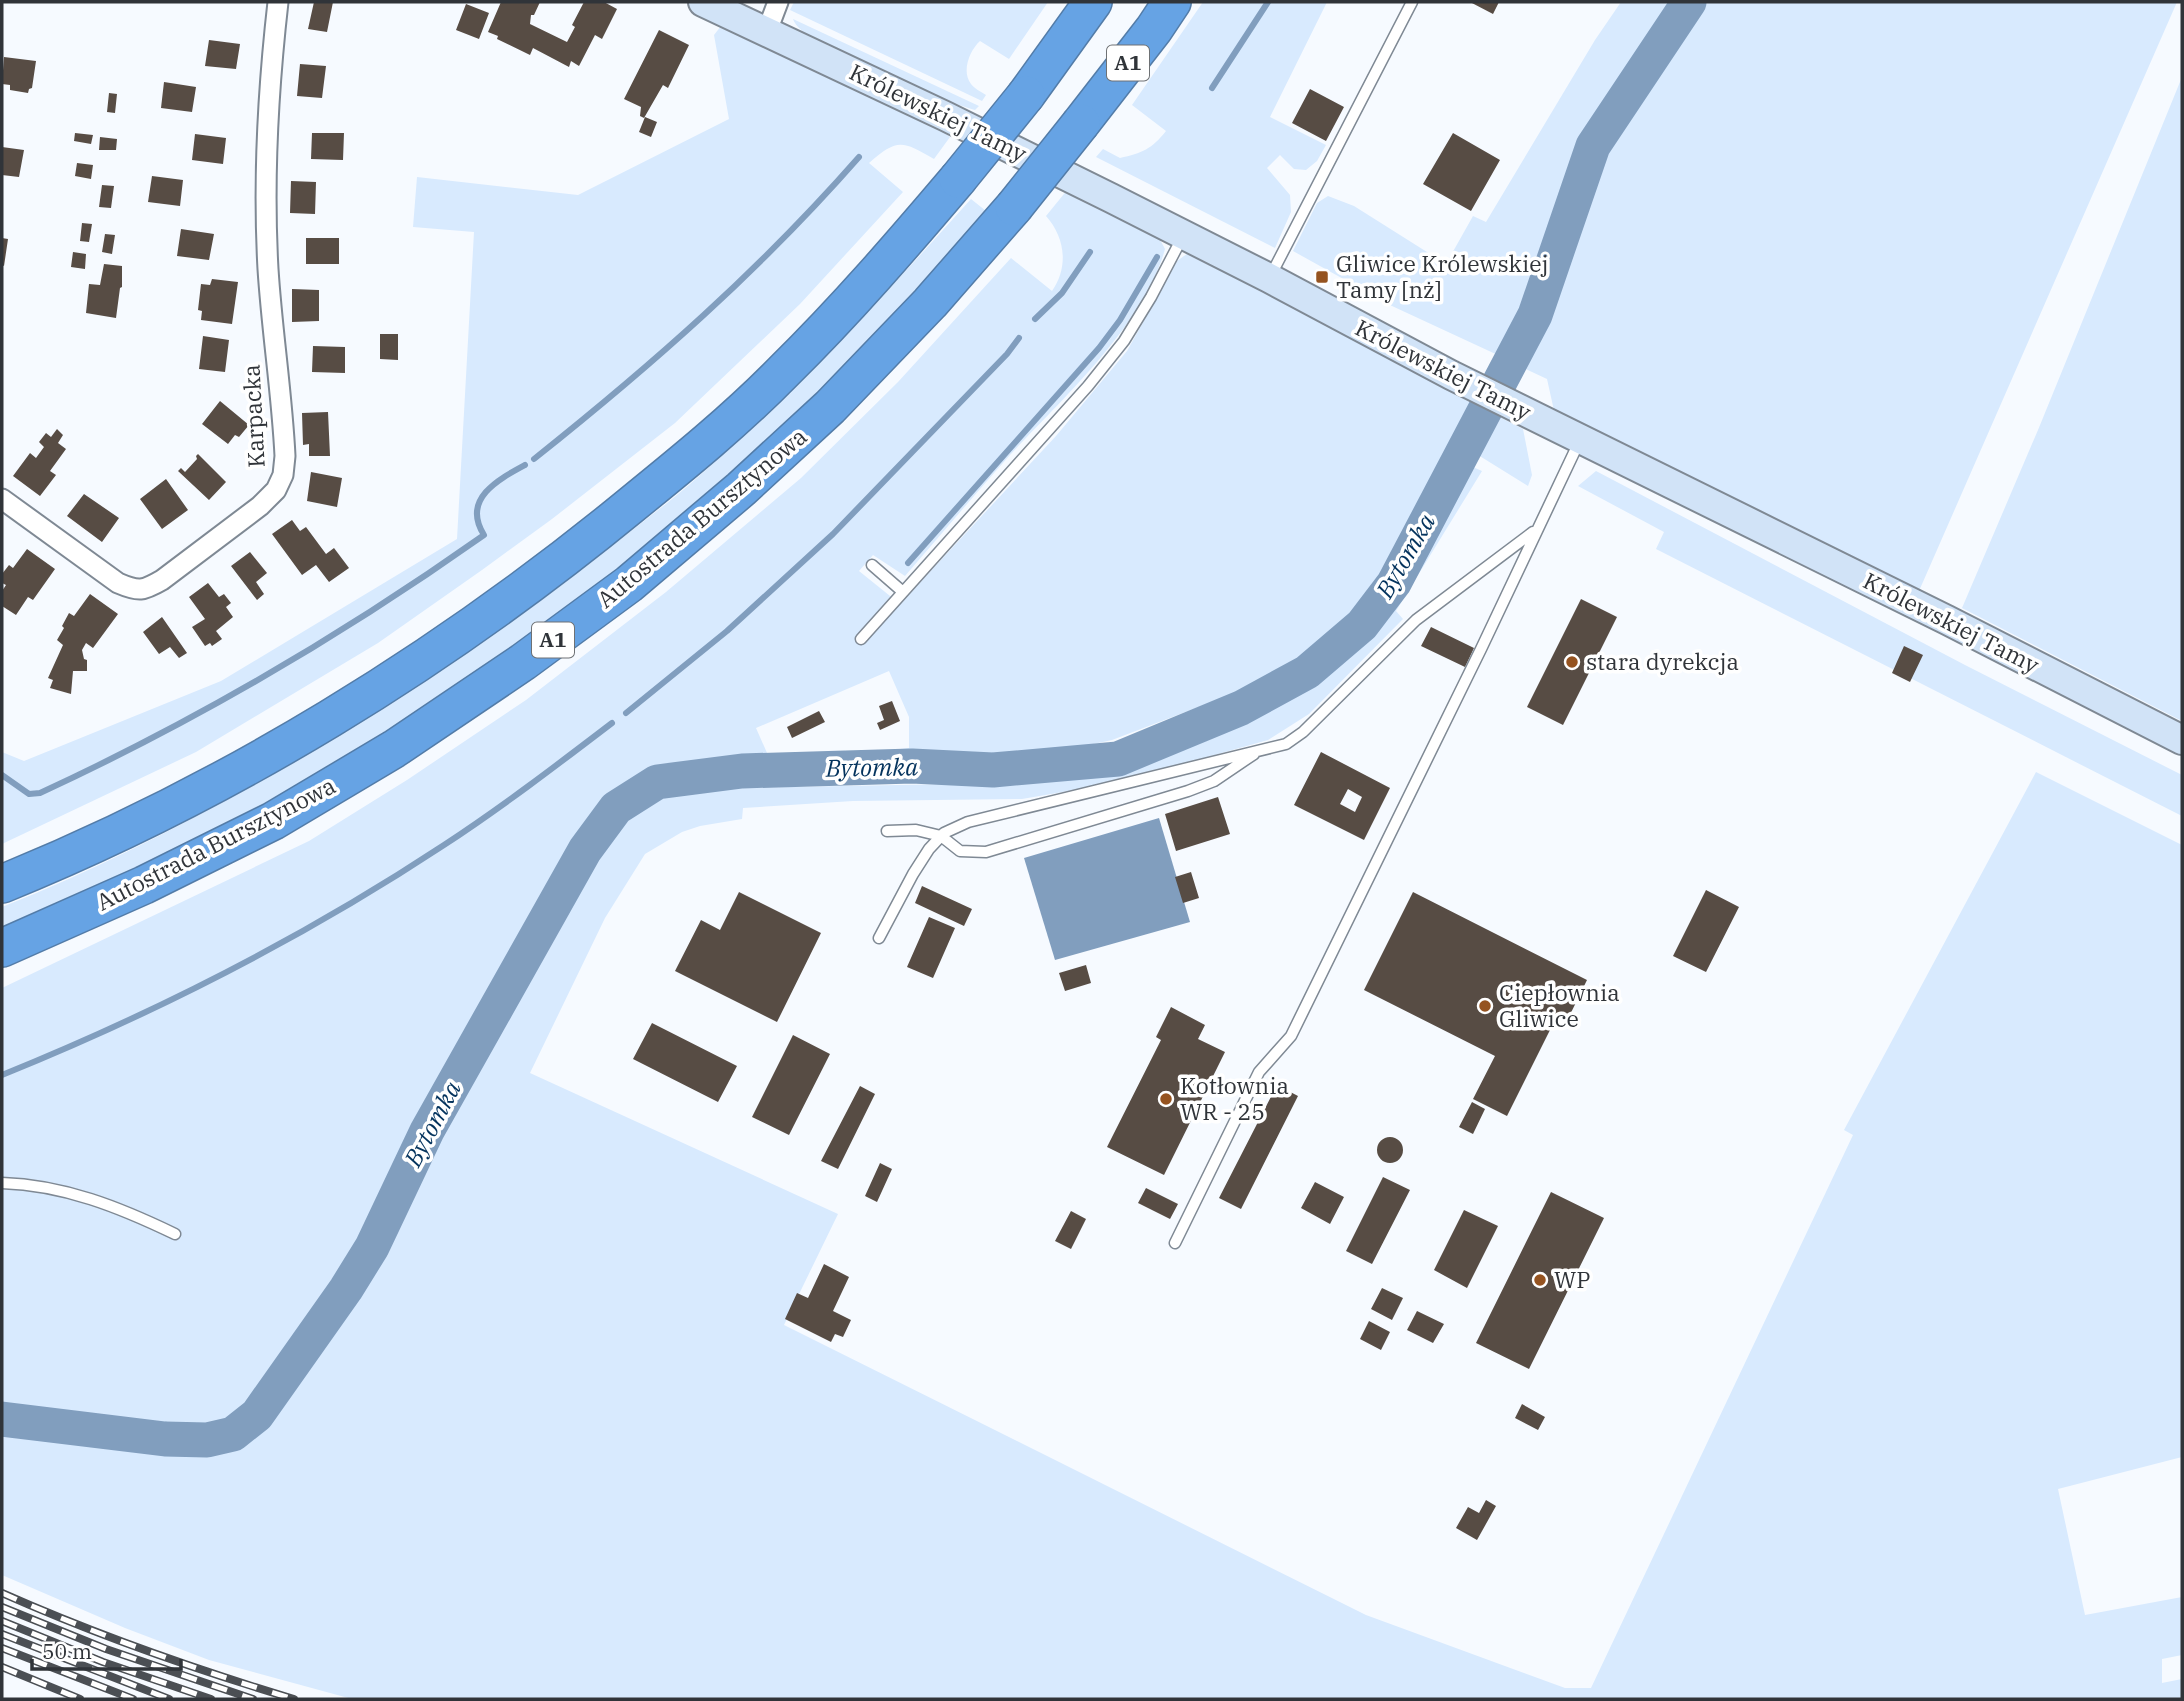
<svg xmlns="http://www.w3.org/2000/svg" width="2184" height="1701" font-family="'IBM Plex Serif',serif">
<rect width="100%" height="100%" fill="#f6faff"/>
<path fill="#d8eafe" d="M794 2H1048L1009 59 980 41C970 50 961 71 971 84 974 88 981 92 986 95L982 101 790 10Z
M1203 2H1327L1270 117 1326 145 1317 161 1306 170 1294 169 1280 155 1267 168 1290 195 1291 212 1275 248 1096 157 1103 149 1120 158C1142 153 1152 149 1166 131L1132 105Z
M1621 2H1674L1637 54 1576 153 1527 296 1502 357 1392 306 1293 251 1317 203 1328 196 1354 206 1446 264 1473 216 1486 222 1595 40Z
M1706 2H2177L1919 591 1555 415 1547 379 1519 366 1545 328 1603 145Z
M793 19 979 106 975 110C943 101 802 48 793 19Z
M721 26 931 119 950 137 934 159C902 141 898 138 869 163L903 192 800 304 675 423 552 519 482 570 378 643 196 752 2 844V752L24 761 221 681 457 539 474 232 413 227 417 177 578 195 729 119 714 35Z
M2182 77V721L1962 608 2038 430Z
M1068 189 1157 234 1165 249C1144 325 1063 398 1010 455 974 495 940 536 905 576L873 555 859 571 900 604 1056 436 1127 351 1177 261 1191 251 1474 403 1394 566 1372 596 1317 650 1259 684 1112 740 1043 755 942 752 860 761 857 754 909 748V717L889 671 756 728 771 762 738 759 742 771V788L1005 783 1119 768 1265 708 1337 662 1390 603 1466 464 1482 471 1396 611 1403 619 1309 714 1268 740 1115 783 1022 799 853 801 743 808 742 819 700 826 682 832 645 854 605 918 530 1073 838 1214 784 1325 1366 1615 1565 1688H1591L1853 1135 1844 1130 2036 772 2182 845V1457L2058 1489 2085 1615 2182 1597V1655L2162 1659V1683L2182 1679V1699H352L209 1660 125 1628 2 1575V988L309 841 407 780 526 700 666 592 801 478 898 382 1011 258 1052 291C1069 267 1065 237 1046 216Z
M971 199 986 211C827 399 645 564 439 699 408 719 378 741 346 760 235 824 119 876 2 929V907C96 870 187 823 275 773 391 706 503 633 608 549 638 525 670 502 698 477 796 390 884 296 971 199Z
M1492 413 1523 429 1532 475 1528 486 1470 450Z
M1596 471 1965 665 2182 775V816L1656 549 1664 532 1578 486Z"/>
<path fill="#819ebe" d="M1159 818 1190 922 1055 960 1024 858Z"/>
<g fill="none" stroke-linecap="round" stroke-linejoin="round">
<path stroke="#819ebe" stroke-width="6" d="M1212 88 1268 2
M1035 319 1062 293 1090 252
M534 459C652 365 759 271 859 157
M908 563 1099 348 1120 320 1157 257
M626 713 727 631 833 534 1007 354 1019 338
M2 775 29 794 40 793C196 721 344 634 484 535 461 499 499 479 525 465
M2 1075C155 1013 306 936 444 845 502 807 557 765 612 723"/>
<path stroke="#819ebe" stroke-width="35" d="M2 1419 165 1439 207 1440 233 1434 257 1415 346 1289 372 1247 427 1131 585 850 616 808 657 782 742 771 912 766 993 770 1118 759 1241 708 1307 672 1362 625 1394 583 1535 315 1593 146 1689 2"/>
</g>
<path fill="#574c44" fill-rule="evenodd" d="M314 2H333L327 32 308 29Z
M501 2H540L534 15H531L530 24 567 42 575 27 572 25 584 2H604L617 9 602 39 595 35 579 66 571 61 569 67 533 48 530 55 497 39 498 36 488 32Z
M1470 2H1499L1493 14Z
M466 4 489 13 479 39 456 30Z
M659 30 689 45 668 88 663 85 644 118 640 116 641 107 624 99Z
M209 40 240 44 236 69 205 66Z
M4 57 36 61 32 88 29 89 28 93 10 90V85L2 84Z
M300 64 326 66 322 98 297 96Z
M164 82 196 87 192 112 161 108Z
M1310 89 1344 107 1326 141 1292 123Z
M109 93 117 94 115 113 107 112Z
M645 117 657 122 651 137 639 132Z
M75 133 93 135 91 144 74 141Z
M312 133H344L343 160 311 159Z
M1453 133 1500 160 1471 211 1423 184Z
M195 134 226 138 223 164 192 160Z
M100 137 117 139 116 150H99Z
M2 147 24 150 19 177 2 175Z
M77 163 93 165 91 179 75 176Z
M152 176 183 180 180 206 148 202Z
M291 181 316 182 315 214 290 213Z
M102 185 114 186 111 208 99 207Z
M82 223 92 224 89 242 80 241Z
M181 229 214 234 209 260 177 256Z
M105 234 115 235 112 254 102 252Z
M2 238 8 239 4 266 2 265Z
M306 238H339V264H306Z
M73 252 86 254 85 269 71 267Z
M104 264 122 266V287L120 288 116 318 86 313 89 284 100 285Z
M212 279 238 282 232 324 201 320 202 311 198 310 201 284 210 285Z
M292 289 319 290V321L292 322Z
M380 334H398V360L380 359Z
M203 336 229 340 225 372 199 369Z
M313 346 345 347V373L312 372Z
M220 401 249 425 239 437 235 435 228 444 202 424Z
M328 412 330 456H309V444L303 445 302 413Z
M57 429 63 435 58 443 66 449 50 471 56 475 40 496 13 476 30 453 36 458 44 447 39 442 46 433 51 437Z
M198 454 226 482 209 500 178 471 181 468 185 472 197 459 196 456Z
M311 472 342 478 337 507 307 501Z
M166 479 188 510 162 529 140 499Z
M84 494 119 518 102 542 67 516Z
M292 520 300 531 306 527 326 554 334 548 349 568 329 582 316 565 302 575 272 534Z
M27 549 55 569 33 600 28 597 16 615 2 606V591L6 585 2 583V574L9 565 13 568Z
M250 552 267 573 256 582 264 594 257 600 231 566Z
M208 583 219 597 224 594 231 603 226 607 233 617 216 631 222 639 212 646 210 643 205 646 192 627 205 619 189 597Z
M90 594 118 614 93 648 86 643 82 650 84 659 87 660V671H73L71 694 50 688 53 680 48 678 63 645 57 640 64 628 62 626 69 613 74 616Z
M1581 599 1617 617 1563 725 1527 707Z
M162 617 187 653 179 658 170 647 159 654 143 632Z
M1431 627 1474 648 1465 667 1421 646Z
M1904 646 1923 655 1910 682 1892 673Z
M892 701 900 721 880 730 877 723 884 720 879 706Z
M819 711 825 722 792 738 787 727Z
M1321 752 1390 788 1364 840 1294 805ZM1348 789 1362 797 1355 812 1340 804Z
M1218 797 1230 834 1176 851 1165 814Z
M1191 872 1199 898 1183 903 1175 877Z
M922 886 972 909 964 926 915 903Z
M1706 890 1739 907 1706 972 1673 956Z
M739 892 821 933 777 1022 675 971 701 920 720 930Z
M1413 892 1587 980 1564 1027 1554 1022 1507 1116 1473 1099 1495 1056 1364 990Z
M929 917 955 928 933 978 907 967Z
M1086 965 1091 983 1065 991 1059 973Z
M1171 1007 1205 1025 1198 1039 1225 1052 1164 1175 1107 1147 1161 1040 1156 1037Z
M652 1023 737 1066 718 1102 633 1059Z
M793 1035 830 1054 789 1135 752 1117Z
M1277 1085 1298 1096 1241 1209 1219 1198Z
M860 1086 875 1094 838 1169 821 1161Z
M1472 1102 1485 1109 1473 1134 1459 1127Z
M1377 1150a13 13 0 1 1 26 0a13 13 0 1 1-26 0Z
M880 1163 892 1169 877 1202 865 1196Z
M1383 1177 1410 1190 1372 1264 1346 1251Z
M1315 1182 1344 1197 1330 1224 1301 1208Z
M1146 1188 1178 1204 1170 1219 1138 1203Z
M1551 1192 1604 1218 1529 1369 1476 1343Z
M1464 1210 1498 1226 1467 1288 1434 1270Z
M1071 1211 1086 1219 1071 1249 1055 1241Z
M824 1264 849 1277 833 1311 851 1320 843 1337 835 1334 831 1342 785 1319 797 1293 808 1298Z
M1382 1288 1403 1298 1392 1320 1371 1309Z
M1417 1311 1444 1324 1433 1343 1407 1330Z
M1369 1321 1390 1332 1381 1350 1360 1339Z
M1522 1404 1545 1417 1538 1430 1515 1418Z
M1486 1500 1496 1506 1477 1540 1456 1528 1468 1507 1479 1513Z"/>
<g fill="none" stroke-linecap="round" stroke-linejoin="round">
<defs>
<path id="lane" d="M1271 275 1412 2
M872 565 903 592
M861 639 1088 386 1124 341 1151 297 1183 236
M887 831 916 830 941 836 960 851 986 852 1188 791 1214 781 1254 754
M879 938 913 874 929 849 944 833 968 822 1286 744 1303 732 1416 620 1533 532
M2 1183C64 1185 119 1207 175 1234
M1175 1243 1259 1072 1291 1036 1481 649 1580 440"/>
<path id="street" d="M767 31 778 2
M2 499 118 583C139 592 143 591 162 580L260 506 276 490 283 475 285 456C282 394 272 332 268 269 263 180 268 90 278 2"/>
<path id="secondary" d="M703 2 945 116 1111 198 1269 278 1451 375 1947 620 2182 740"/>
<path id="highway" d="M1026 95 1093 2
M1081 123 1154 29 1172 2
M2 884C228 792 441 661 630 506 683 463 736 420 784 371 846 310 902 245 958 179
M2 948 144 885 273 821 394 749 523 662 629 584 741 489 830 407 930 303 1014 207"/>
</defs>
<use href="#lane" stroke="#7f8994" stroke-width="13"/>
<use href="#street" stroke="#7f8994" stroke-width="23"/>
<use href="#secondary" stroke="#7f8994" stroke-width="32"/>
<use href="#highway" stroke="#537ca8" stroke-width="40"/>
<use href="#lane" stroke="#fff" stroke-width="10"/>
<use href="#street" stroke="#fff" stroke-width="19"/>
<use href="#secondary" stroke="#d1e3f7" stroke-width="28"/>
<use href="#highway" stroke="#66a3e4" stroke-width="37"/>
<defs>
<path id="rail" d="M2 1593C97 1635 194 1669 294 1699
M2 1607 106 1649 253 1699
M2 1621 103 1662 211 1699
M2 1634 169 1699
M2 1648 133 1699
M2 1667 80 1699"/>
</defs>
<use href="#rail" stroke="#4b4f54" stroke-width="8"/>
<use href="#rail" stroke="#fff" stroke-width="5" stroke-dasharray="16" stroke-linecap="butt"/>
<defs>
<path id="highway-bridge" d="M958 179 1026 95
M1014 207 1081 123"/>
</defs>
<use href="#highway-bridge" stroke="#537ca8" stroke-width="40" stroke-linecap="butt"/>
<use href="#highway-bridge" stroke="#66a3e4" stroke-width="37"/>
</g>
<g fill="#955320" stroke="#fff" stroke-width="2.5">
<rect x="1315" y="270" width="14" height="14" rx="3.5"/>
<circle cx="1572" cy="662" r="7"/>
<circle cx="1485" cy="1006" r="7"/>
<circle cx="1166" cy="1099" r="7"/>
<circle cx="1540" cy="1280" r="7"/>
</g>
<g text-anchor="middle" stroke-width="7" stroke-linejoin="round" paint-order="stroke">
<g fill="#fff" stroke="#6e7174" stroke-width="2">
<rect x="1107" y="45.5" width="42" height="35" rx="5"/>
<rect x="532" y="622.5" width="42" height="35" rx="5"/>
</g>
<g font-size="21" font-weight="bold" fill="#303439">
<text x="1128" y="70">A1</text>
<text x="553" y="647">A1</text>
</g>
<g font-size="23" fill="#303439" stroke="#fff">
<text transform="translate(938 113) rotate(26)" y="8">Królewskiej Tamy</text>
<text transform="translate(1443 370) rotate(27)" y="8">Królewskiej Tamy</text>
<text transform="translate(254 416) rotate(-93)" y="8">Karpacka</text>
<text transform="translate(702 518) rotate(-40)" y="8">Autostrada Bursztynowa</text>
<text transform="translate(1951 623) rotate(27)" y="8">Królewskiej Tamy</text>
<text transform="translate(216 844) rotate(-27)" y="8">Autostrada Bursztynowa</text>
</g>
<g font-size="23" fill="#303439" stroke="#fff" text-anchor="start">
<text x="1336" y="272">Gliwice Królewskiej<tspan x="1336" dy="26">Tamy [nż]</tspan></text>
<text x="1586" y="670">stara dyrekcja</text>
<text x="1499" y="1001">Ciepłownia<tspan x="1499" dy="26">Gliwice</tspan></text>
<text x="1180" y="1094">Kotłownia<tspan x="1180" dy="26">WR - 25</tspan></text>
<text x="1554" y="1288">WP</text>
</g>
<g font-size="24" font-style="italic" fill="#04335d" stroke="#fff">
<text transform="translate(1406 556) rotate(-60)" y="8">Bytomka</text>
<text transform="translate(872 768) rotate(-1)" y="8">Bytomka</text>
<text transform="translate(433 1124) rotate(-62)" y="8">Bytomka</text>
</g>
</g>
<rect width="2184" height="1701" fill="none" stroke="#303439" stroke-width="7"/>
<path d="M32 1659v10h149v-10" fill="none" stroke="#303439" stroke-width="3.5"/>
<text x="42" y="1659" font-size="21" fill="#303439" stroke="#ffffff" stroke-width="5" paint-order="stroke">50 m</text>
</svg>
